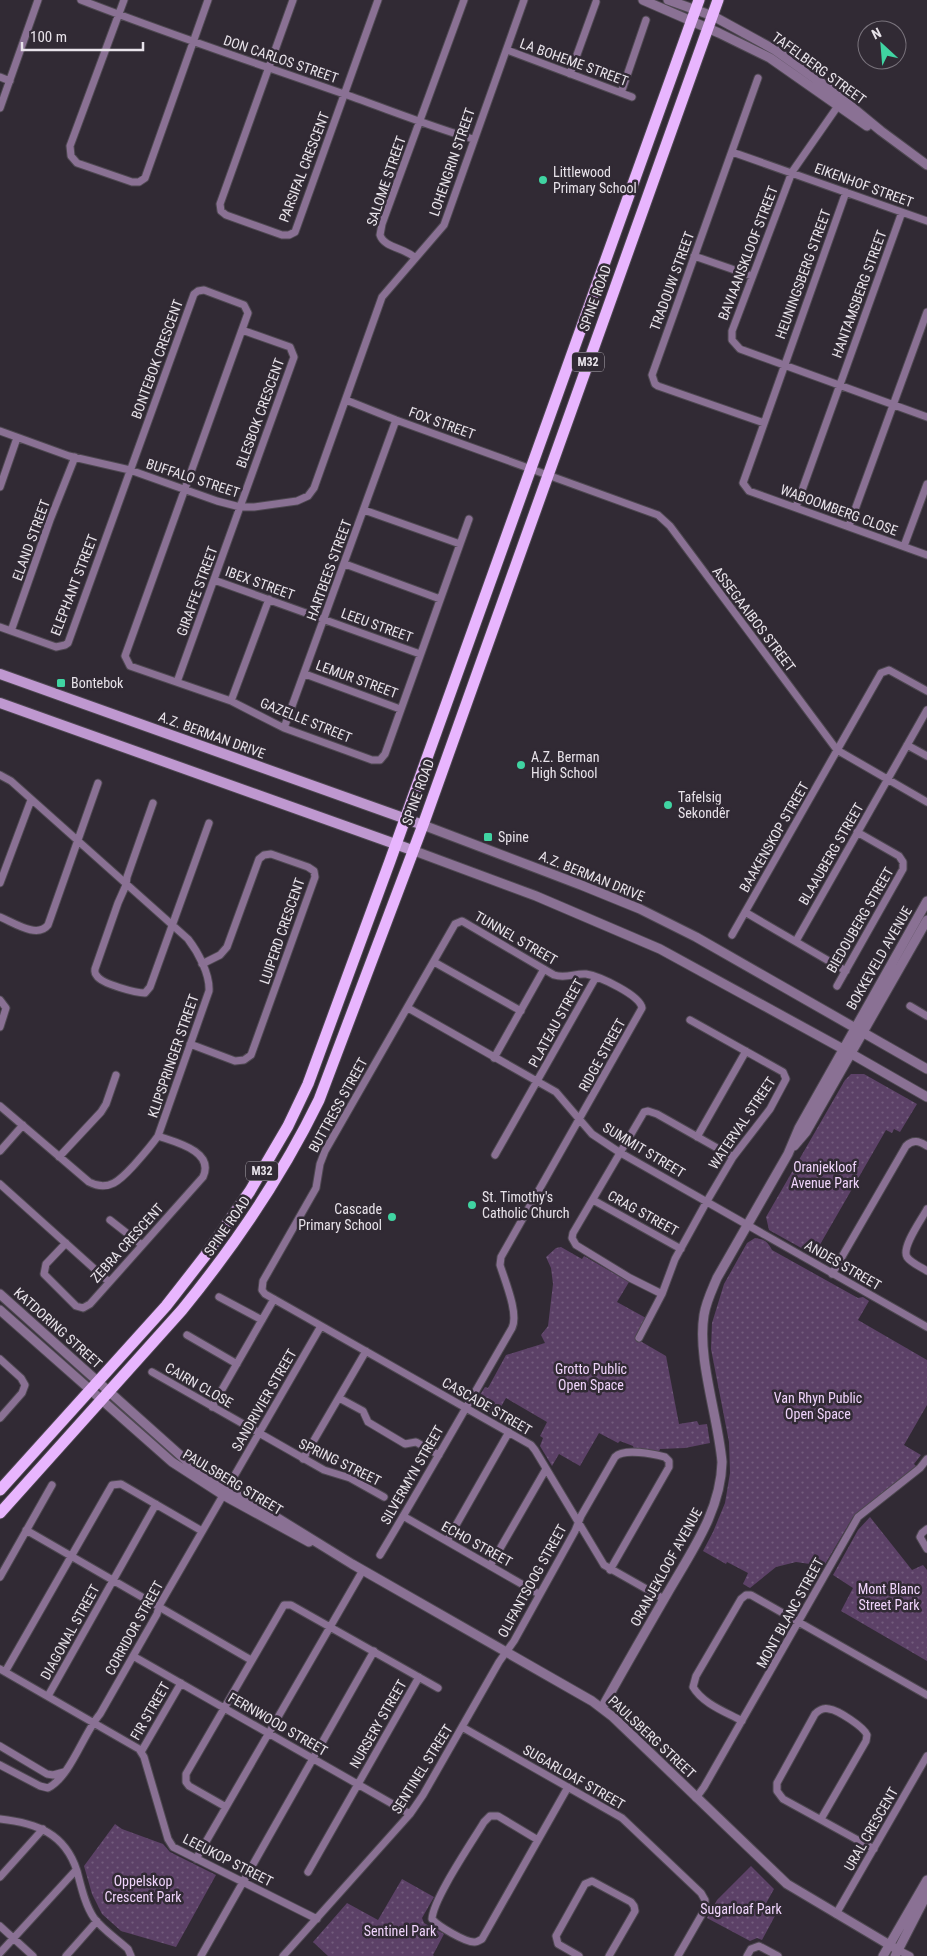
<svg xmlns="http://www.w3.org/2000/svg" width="927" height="1956" font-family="'Roboto Condensed',sans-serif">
<defs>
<pattern id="park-dots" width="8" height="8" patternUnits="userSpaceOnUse" patternTransform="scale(1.25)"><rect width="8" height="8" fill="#5c4167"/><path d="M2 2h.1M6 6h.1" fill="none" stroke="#735c7d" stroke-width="1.8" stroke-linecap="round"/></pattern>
</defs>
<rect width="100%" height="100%" fill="#312a34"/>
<path fill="url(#park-dots)" d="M851 1074H864L917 1104 900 1132 894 1129 892 1133 886 1130 814 1255 769 1230 766 1217 845 1080Z
M755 1238C764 1239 768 1242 772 1250L858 1298 863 1297 869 1301 858 1320 927 1360V1405L904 1445 921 1455 914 1464 916 1466 853 1517 824 1566 796 1562 776 1567 750 1588 743 1584 748 1573 727 1562 726 1564 703 1551 713 1532 725 1503 730 1473 729 1442 711 1349 712 1323 724 1284 747 1243Z
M561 1247 582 1259 584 1256 629 1282 617 1302 646 1318 635 1338 666 1356 679 1424 697 1421 699 1425 707 1424 710 1443 685 1448 660 1449 659 1452 634 1449 633 1446 620 1441 618 1443 599 1433 580 1466 559 1454 552 1466 540 1446 543 1438 540 1436 547 1422 506 1398 495 1417 479 1408 476 1401 485 1387 488 1388 506 1355 545 1343 541 1335 548 1326 553 1284 551 1268 546 1257 556 1248Z
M870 1517 912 1570 923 1565 927 1570V1661L841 1611 853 1588 833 1575 858 1530Z
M115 1824 122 1829 163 1844 170 1852 216 1875 176 1947 121 1931 102 1914 92 1894 84 1866Z
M751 1866 774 1889 764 1907 776 1914 762 1940 757 1938 750 1941 707 1918 717 1900Z
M402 1879 434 1897 422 1918 424 1923 444 1934 433 1955 434 1956H328L313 1942 347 1903 378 1920Z"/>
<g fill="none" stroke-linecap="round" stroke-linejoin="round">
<defs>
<path id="minor" d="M81 0C168 34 256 63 344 94 387 109 429 126 473 139
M124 0 70 146 71 156 77 163 132 182H139L145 178 208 0
M293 0 220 204 221 211 226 215 282 235H289L295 232 378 0
M507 50 632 97
M570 74 596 2
M0 77 10 81
M758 78 652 375 655 384 658 386 764 423
M621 93 646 20
M840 103 792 172 732 331V340L740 349 927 417
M0 108 38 0
M732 152 927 221
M846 192 743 483 749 491 927 555
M694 256 752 276
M415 258C406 248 384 248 380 235L382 224 464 0
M346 400 396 420 658 515 670 526 837 750 927 802
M0 431 69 456 130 470 217 501 240 507H254L297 501 308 496 314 488 382 297 444 225 524 0
M0 487 17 438
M796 507 902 212
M364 510 460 544
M849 526 927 312
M904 546 927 484
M345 564 440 599
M214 580 420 654
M0 627 56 647 65 645 68 643 194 294 198 291 204 290 244 305 248 313 125 656 130 666 231 701 284 728 372 760H380L385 754 469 519
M11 631 50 520 75 457
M305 674 400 709
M177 682 294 357 290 347 242 330
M231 701 269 599
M284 728 396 420
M907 745 927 756
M0 775 11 781 188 939C198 952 210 974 209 991L158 1136C151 1146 143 1155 135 1164 122 1178 110 1193 89 1182L0 1106
M153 803 127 877 126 885 118 903 95 969C95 972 94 973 97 976 102 984 136 993 145 993L150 987 209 823
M0 883 31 800
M745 912 846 971
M0 917C13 922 37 939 48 925L98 783
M732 935 881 673 889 670 927 691
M796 941 927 710
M434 962 521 1011
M837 986 903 869V862L899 856 857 832
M0 1000 6 1008 0 1027
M910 1006 927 1016
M408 1008 556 1092 592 1134 619 1152 927 1327
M190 1044 235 1061 244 1060 251 1055 315 877 314 871 308 867 271 854 264 855 259 859 227 947 220 955 202 964
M494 1058 544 969
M697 1137 746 1051
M0 1151 23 1125
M495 1155 596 977
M59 1157 101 1112 106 1104 116 1075
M0 1184 109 1282
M593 1200 681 1249
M927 1209C922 1219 901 1247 907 1257 911 1263 921 1267 927 1271
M110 1220 142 1245
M66 1243 46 1264 44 1274 76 1306 83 1308 90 1304 203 1177C215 1151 175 1142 158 1136
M832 1274 906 1146C913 1139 919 1141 927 1146
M662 1294 630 1278 576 1245 572 1238 573 1233 644 1112 648 1111 657 1114 733 1157
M219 1297 262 1320
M187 1335 237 1364
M639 1338 662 1294 675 1259 707 1201 733 1157 770 1109 786 1079 783 1072 690 1020
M0 1359 21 1378 25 1385 22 1393 0 1418
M152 1372 324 1470 350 1478 384 1497
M339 1398 363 1411 368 1422 405 1444 416 1442 439 1455
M212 1407 274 1299
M303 1459 366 1351
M403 1516 539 1594
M927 1529 922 1533 920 1537 927 1549
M26 1530 251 1660
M447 1541 509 1432
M380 1555C425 1480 468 1404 512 1328 519 1314 505 1281 500 1265L501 1257 642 1008C640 995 599 976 586 974 575 973 566 979 554 975L462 921 455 924 325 1151 320 1164 316 1188 263 1281 262 1290 265 1294 531 1445 535 1450 604 1565 664 1599
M490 1566 546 1469
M0 1577 52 1485
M133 1656 410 1814
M0 1669 139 1749 144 1757 168 1839 173 1847 317 1919
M5 1672 112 1485 121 1484 202 1531
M48 1696 156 1504
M742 1721C726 1712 703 1704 693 1687L696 1676 741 1599 746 1595H751L927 1695
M462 1727 622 1818 701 1893 705 1900V1909L678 1956
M0 1746 47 1774 53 1775 64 1772
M141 1752 181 1683
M0 1765 40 1786 48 1788C71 1776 83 1734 100 1714L157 1614 159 1606 321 1326
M696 1798 704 1787 858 1517 920 1468 927 1459
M226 1807 189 1786 186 1782V1774L284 1605H291L438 1688
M0 1819C36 1823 65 1833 77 1871 81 1886 85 1905 94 1918 102 1929 117 1939 128 1949L131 1956
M821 1819 866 1741 867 1735C864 1727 838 1710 829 1709 823 1707 819 1710 815 1714L777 1783V1791L783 1799 874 1849
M538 1840 498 1816H490L484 1822C472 1842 433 1899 432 1919 438 1926 466 1943 475 1942 477 1942 480 1940 482 1939L568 1787
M196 1859 363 1570
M308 1872 419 1677
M0 1877 43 1829
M836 1914 927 1756
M0 1926 33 1956
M898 1950 910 1956
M0 1953 76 1870
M66 1956 97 1921
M201 1956 374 1651
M283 1956 410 1814 423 1795 499 1662 514 1641 575 1531 581 1516 615 1457C624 1448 653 1454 665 1457L669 1461V1467L610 1570
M579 1956 558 1944 556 1936 585 1884 592 1881 631 1902 634 1906 635 1911 609 1956
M747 1956 751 1949 759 1946 778 1956"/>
<path id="tertiary" d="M643 0 719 33 770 58 867 126
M668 0 713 16 775 50 830 89 881 131 927 165
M423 825 581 885 640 909 696 937 927 1069
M412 850 536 896 660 949 843 1049 927 1097
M794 1146 806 1132 927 920
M0 1294 190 1464 352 1564 592 1701 613 1717 787 1884 898 1950
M0 1310 172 1462 223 1495 309 1542
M602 1708C623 1670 645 1632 667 1594 691 1552 721 1511 722 1462 718 1416 697 1358 704 1315 706 1302 712 1290 717 1278L788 1154 799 1128 927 901
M883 1956 927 1880
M895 1956 927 1894"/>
<path id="secondary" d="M0 674 423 825
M0 703 412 850"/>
<path id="primary" d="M0 1490 166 1306 205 1256 250 1191 288 1126 308 1084 390 861 699 0
M0 1513 182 1310C235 1245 282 1176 319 1100L423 825 718 0"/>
</defs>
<use href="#minor" stroke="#4e4851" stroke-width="9"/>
<use href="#tertiary" stroke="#4e4851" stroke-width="11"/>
<use href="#secondary" stroke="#4e4851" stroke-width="12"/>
<use href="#primary" stroke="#4e4851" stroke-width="13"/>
<use href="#minor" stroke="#8a7194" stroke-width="7"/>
<use href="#tertiary" stroke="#8a7194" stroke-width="9"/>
<use href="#secondary" stroke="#bf98d0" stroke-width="10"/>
<use href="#primary" stroke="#e8b5fe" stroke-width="11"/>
</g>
<g fill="#40d4a2" stroke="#312a34" stroke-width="2">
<circle cx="543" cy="180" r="5"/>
<rect x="56" y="678" width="10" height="10" rx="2.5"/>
<circle cx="521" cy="765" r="5"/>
<circle cx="668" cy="805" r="5"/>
<rect x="483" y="832" width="10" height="10" rx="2.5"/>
<circle cx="472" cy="1205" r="5"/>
<circle cx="392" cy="1217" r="5"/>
</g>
<g text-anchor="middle" stroke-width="5" stroke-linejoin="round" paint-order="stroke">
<g fill="#312a34" stroke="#b1acb3" stroke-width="1">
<rect x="572" y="352.5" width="32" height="19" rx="4"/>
<rect x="246" y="1161.5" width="32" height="19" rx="4"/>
</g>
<g font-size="12" font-weight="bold" fill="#e8e3ea">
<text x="588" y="366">M32</text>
<text x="262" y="1175">M32</text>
</g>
<g font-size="14" fill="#e8e3ea" stroke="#312a34">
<text transform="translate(281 59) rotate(19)" y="5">DON CARLOS STREET</text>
<text transform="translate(574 62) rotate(20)" y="5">LA BOHEME STREET</text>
<text transform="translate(819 68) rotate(36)" y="5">TAFELBERG STREET</text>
<text transform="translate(452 162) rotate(-71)" y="5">LOHENGRIN STREET</text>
<text transform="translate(304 167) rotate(-69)" y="5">PARSIFAL CRESCENT</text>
<text transform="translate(386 181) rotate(-71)" y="5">SALOME STREET</text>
<text transform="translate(864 185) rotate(20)" y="5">EIKENHOF STREET</text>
<text transform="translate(748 253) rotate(-69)" y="5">BAVIAANSKLOOF STREET</text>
<text transform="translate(803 274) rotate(-70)" y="5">HEUNINGSBERG STREET</text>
<text transform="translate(672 281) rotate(-70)" y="5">TRADOUW STREET</text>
<text transform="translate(859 294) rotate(-70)" y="5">HANTAMSBERG STREET</text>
<text transform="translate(595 298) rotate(-70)" y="5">SPINE ROAD</text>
<text transform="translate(157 359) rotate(-70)" y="5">BONTEBOK CRESCENT</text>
<text transform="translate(260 413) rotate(-70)" y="5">BLESBOK CRESCENT</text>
<text transform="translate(442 423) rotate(20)" y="5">FOX STREET</text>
<text transform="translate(193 478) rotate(18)" y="5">BUFFALO STREET</text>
<text transform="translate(839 510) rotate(20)" y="5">WABOOMBERG CLOSE</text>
<text transform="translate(31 540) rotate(-70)" y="5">ELAND STREET</text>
<text transform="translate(329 570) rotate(-70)" y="5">HARTBEES STREET</text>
<text transform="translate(260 583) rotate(20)" y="5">IBEX STREET</text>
<text transform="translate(74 585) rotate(-69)" y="5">ELEPHANT STREET</text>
<text transform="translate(197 591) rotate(-70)" y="5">GIRAFFE STREET</text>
<text transform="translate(754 619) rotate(53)" y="5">ASSEGAAIBOS STREET</text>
<text transform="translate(377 625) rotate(20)" y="5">LEEU STREET</text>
<text transform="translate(357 679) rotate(20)" y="5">LEMUR STREET</text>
<text transform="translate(306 720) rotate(22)" y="5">GAZELLE STREET</text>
<text transform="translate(212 735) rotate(20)" y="5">A.Z. BERMAN DRIVE</text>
<text transform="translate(418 792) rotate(-70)" y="5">SPINE ROAD</text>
<text transform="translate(774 837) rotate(-60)" y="5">BAAKENSKOP STREET</text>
<text transform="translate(831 854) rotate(-60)" y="5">BLAAUBERG STREET</text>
<text transform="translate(592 876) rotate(22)" y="5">A.Z. BERMAN DRIVE</text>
<text transform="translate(860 920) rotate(-60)" y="5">BIEDOUBERG STREET</text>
<text transform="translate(282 931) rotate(-71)" y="5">LUIPERD CRESCENT</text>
<text transform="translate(516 938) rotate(30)" y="5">TUNNEL STREET</text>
<text transform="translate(879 958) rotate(-60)" y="5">BOKKEVELD AVENUE</text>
<text transform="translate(556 1023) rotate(-61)" y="5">PLATEAU STREET</text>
<text transform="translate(602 1055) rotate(-61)" y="5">RIDGE STREET</text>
<text transform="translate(173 1056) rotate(-71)" y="5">KLIPSPRINGER STREET</text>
<text transform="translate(338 1105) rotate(-61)" y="5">BUTTRESS STREET</text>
<text transform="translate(742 1123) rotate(-56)" y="5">WATERVAL STREET</text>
<text transform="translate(644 1150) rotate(31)" y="5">SUMMIT STREET</text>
<text transform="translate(643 1213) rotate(29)" y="5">CRAG STREET</text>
<text transform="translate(227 1226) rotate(-55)" y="5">SPINE ROAD</text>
<text transform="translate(127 1243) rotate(-48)" y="5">ZEBRA CRESCENT</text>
<text transform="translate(843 1265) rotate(30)" y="5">ANDES STREET</text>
<text transform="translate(58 1328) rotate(42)" y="5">KATDORING STREET</text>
<text transform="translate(199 1385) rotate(30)" y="5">CAIRN CLOSE</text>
<text transform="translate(264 1400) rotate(-60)" y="5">SANDRIVIER STREET</text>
<text transform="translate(487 1406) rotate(30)" y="5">CASCADE STREET</text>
<text transform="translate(340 1462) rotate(26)" y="5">SPRING STREET</text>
<text transform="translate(412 1475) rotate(-60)" y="5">SILVERMYN STREET</text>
<text transform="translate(233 1482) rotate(31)" y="5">PAULSBERG STREET</text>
<text transform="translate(477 1544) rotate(29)" y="5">ECHO STREET</text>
<text transform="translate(666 1567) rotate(-61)" y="5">ORANJEKLOOF AVENUE</text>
<text transform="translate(532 1581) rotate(-61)" y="5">OLIFANTSOOG STREET</text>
<text transform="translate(790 1613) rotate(-61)" y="5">MONT BLANC STREET</text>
<text transform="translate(134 1628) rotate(-61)" y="5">CORRIDOR STREET</text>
<text transform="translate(70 1632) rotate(-61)" y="5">DIAGONAL STREET</text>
<text transform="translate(150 1711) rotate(-60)" y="5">FIR STREET</text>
<text transform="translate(278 1724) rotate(30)" y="5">FERNWOOD STREET</text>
<text transform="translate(378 1724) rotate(-60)" y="5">NURSERY STREET</text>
<text transform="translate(652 1737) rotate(43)" y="5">PAULSBERG STREET</text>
<text transform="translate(422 1769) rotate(-58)" y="5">SENTINEL STREET</text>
<text transform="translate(574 1777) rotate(30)" y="5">SUGARLOAF STREET</text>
<text transform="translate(871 1829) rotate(-60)" y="5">URAL CRESCENT</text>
<text transform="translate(228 1860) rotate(27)" y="5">LEEUKOP STREET</text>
</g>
<g font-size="14" fill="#e8e3ea" stroke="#312a34" text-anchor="start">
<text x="553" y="177">Littlewood<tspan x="553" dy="16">Primary School</tspan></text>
<text x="71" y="688">Bontebok</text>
<text x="531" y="762">A.Z. Berman<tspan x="531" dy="16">High School</tspan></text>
<text x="678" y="802">Tafelsig<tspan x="678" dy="16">Sekondêr</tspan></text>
<text x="498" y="842">Spine</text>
<text x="482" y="1202">St. Timothy's<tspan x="482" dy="16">Catholic Church</tspan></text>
<text x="382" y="1214" text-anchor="end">Cascade<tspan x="382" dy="16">Primary School</tspan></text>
</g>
<g font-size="14" fill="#f0d4fc" stroke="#312a34">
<text x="825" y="1172">Oranjekloof<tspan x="825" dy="16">Avenue Park</tspan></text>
<text x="591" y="1374">Grotto Public<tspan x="591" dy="16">Open Space</tspan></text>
<text x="818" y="1403">Van Rhyn Public<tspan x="818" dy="16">Open Space</tspan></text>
<text x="889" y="1594">Mont Blanc<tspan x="889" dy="16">Street Park</tspan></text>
<text x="143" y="1886">Oppelskop<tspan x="143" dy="16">Crescent Park</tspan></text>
<text x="741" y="1914">Sugarloaf Park</text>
<text x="400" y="1936">Sentinel Park</text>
</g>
</g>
<g transform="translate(882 45) rotate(334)"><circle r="24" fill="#312a34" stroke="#7a747d"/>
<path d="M0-4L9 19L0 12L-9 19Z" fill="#40d4a2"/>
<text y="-8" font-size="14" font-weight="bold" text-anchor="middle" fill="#e8e3ea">N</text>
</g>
<path d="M22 42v8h121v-8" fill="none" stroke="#e8e3ea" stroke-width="2.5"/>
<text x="30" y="42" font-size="15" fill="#e8e3ea" stroke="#312a34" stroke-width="4" paint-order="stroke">100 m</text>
</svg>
